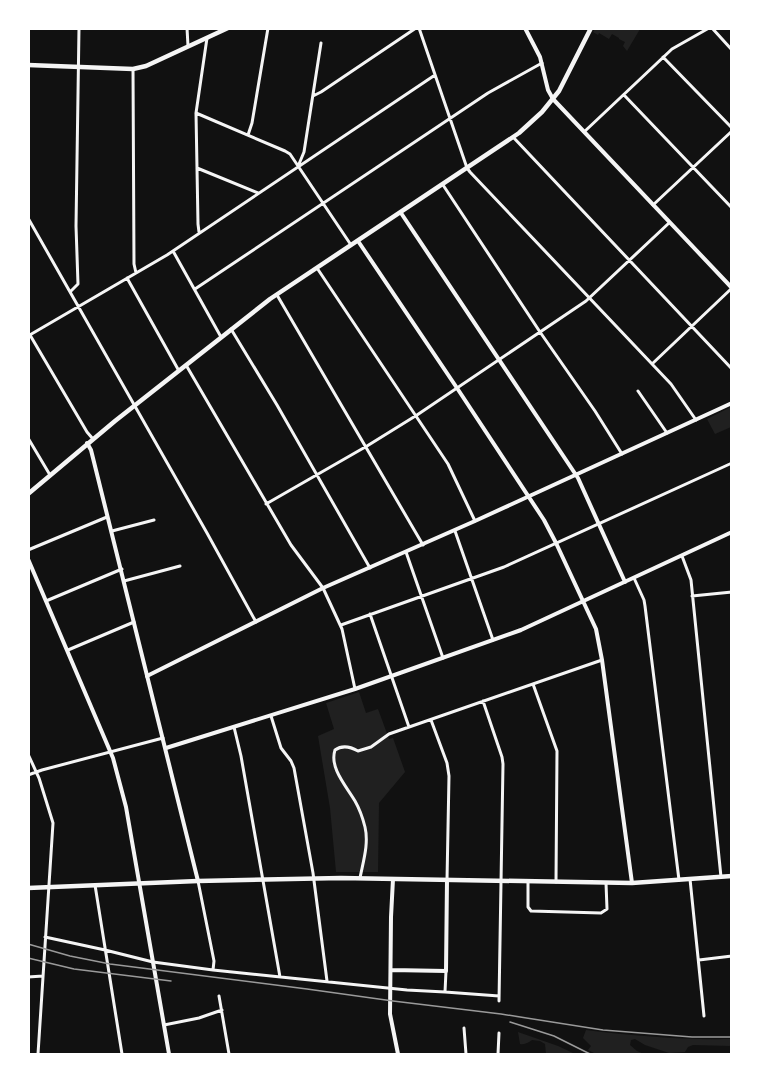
<svg xmlns="http://www.w3.org/2000/svg" width="760" height="1083" font-family="Georgia,serif">
<rect width="100%" height="100%" fill="#111"/>
<path fill="#202020" d="M595 29V28L640 29 627 51 623 46 625 42 619 39V38L612 34 609 39 599 33 598 35 593 32Z
M731 407V427L715 434 707 419Z
M359 692 366 713 378 709 389 739 393 738 405 772 379 803 378 872H336L330 808 318 736 334 729 326 703Z
M586 1030C634 1036 683 1040 731 1039V1046L693 1045 688 1047 685 1052 669 1053 645 1045 635 1039 631 1040 630 1045 637 1051 644 1054H596L588 1050 591 1046 583 1038Z
M518 1032 558 1046 575 1054H546L545 1044 540 1041 532 1040C529 1042 525 1045 520 1044Z"/>
<g fill="none" stroke-linecap="round" stroke-linejoin="round">
<path stroke="#f5f5f5" stroke-width="3" d="M187 28 188 46
M419 28 467 168 470 172 671 384 696 420
M712 28 732 50
M663 57 732 128
M133 69 134 264 136 273
M624 95 732 208
M313 96 321 92 416 28
M196 113 285 151 290 154 351 245
M584 132 672 49 709 28
M248 135 252 123 268 28
M513 137 732 369
M299 164 304 152 321 43
M197 168 258 193
M443 185 540 332 595 411 622 454
M653 205 732 131
M28 218 207 533 256 622
M199 232 198 224 196 113 207 38
M173 251 221 337
M317 268 448 464 475 521
M127 278 179 371
M195 289 488 93 542 63
M71 291 78 284 76 226 79 28
M277 295 423 545
M231 329 277 405 370 568
M30 335 87 432 93 439
M28 336 167 255 435 75
M652 364 732 288
M186 365 291 545 323 588 342 629 355 689
M638 391 667 433
M28 438 50 475
M266 504 367 446 417 415 586 301 669 223
M112 531 154 520
M455 531 493 640
M28 550 107 517
M406 552 443 658
M682 556 691 580 721 877
M634 578 644 600 645 606 679 880
M124 581 180 566
M692 596 732 592
M46 601 122 569
M370 614 409 727
M341 625 504 567 732 463
M68 650 134 622
M533 684 557 751 556 882
M483 701 502 757 503 764 499 1001
M271 716 281 748 291 761 294 768 313 873 327 981
M431 720 447 763 449 776 447 880
M234 727 241 756 280 977
M28 754 39 778 53 823 38 1054
M28 775 42 770 163 738
M360 878C363 862 369 844 365 827 363 819 359 808 355 801 347 787 329 768 335 750 342 745 351 747 358 751L371 747 389 734 602 660
M690 879 704 1016
M198 881 214 961 213 970
M528 881V907L531 911 601 913 607 909 606 883
M95 885 122 1054
M45 937 105 950 153 962 213 970 407 990 445 992 499 996
M699 960 732 956
M28 977 43 976
M445 992 446 971
M219 996 229 1054
M164 1025 199 1018 222 1010
M464 1028 466 1054
M498 1054 499 1033"/>
<path stroke="#f5f5f5" stroke-width="4" d="M401 213 578 478 625 582
M358 241 457 388 544 520 556 543 596 629 602 660 632 883
M147 676 323 588 475 521 732 403
M166 748 355 689 521 630 732 532
M393 879 391 917 390 1014 398 1054
M391 970 446 971 447 880"/>
<path stroke="#f5f5f5" stroke-width="4" d="M525 28 540 57 548 90 553 99 732 288
M87 443 91 450 198 881
M28 559 113 758 126 807 169 1054"/>
<path stroke="#f5f5f5" stroke-width="4.5" d="M28 65 133 69 146 66 228 28
M28 494 115 421 270 299 519 133 542 112 559 91 591 28
M28 888 198 881 341 878 632 883 732 876"/>
<path stroke="#9a9a9a" stroke-width="1.5" d="M28 944 70 956 110 964 307 989 393 1001 501 1014 603 1030 692 1037H732
M28 958 74 969 171 981
M510 1022 554 1036 590 1054"/>
</g>
<rect width="760" height="1083" fill="none" stroke="#ffffff" stroke-width="60"/>
</svg>
